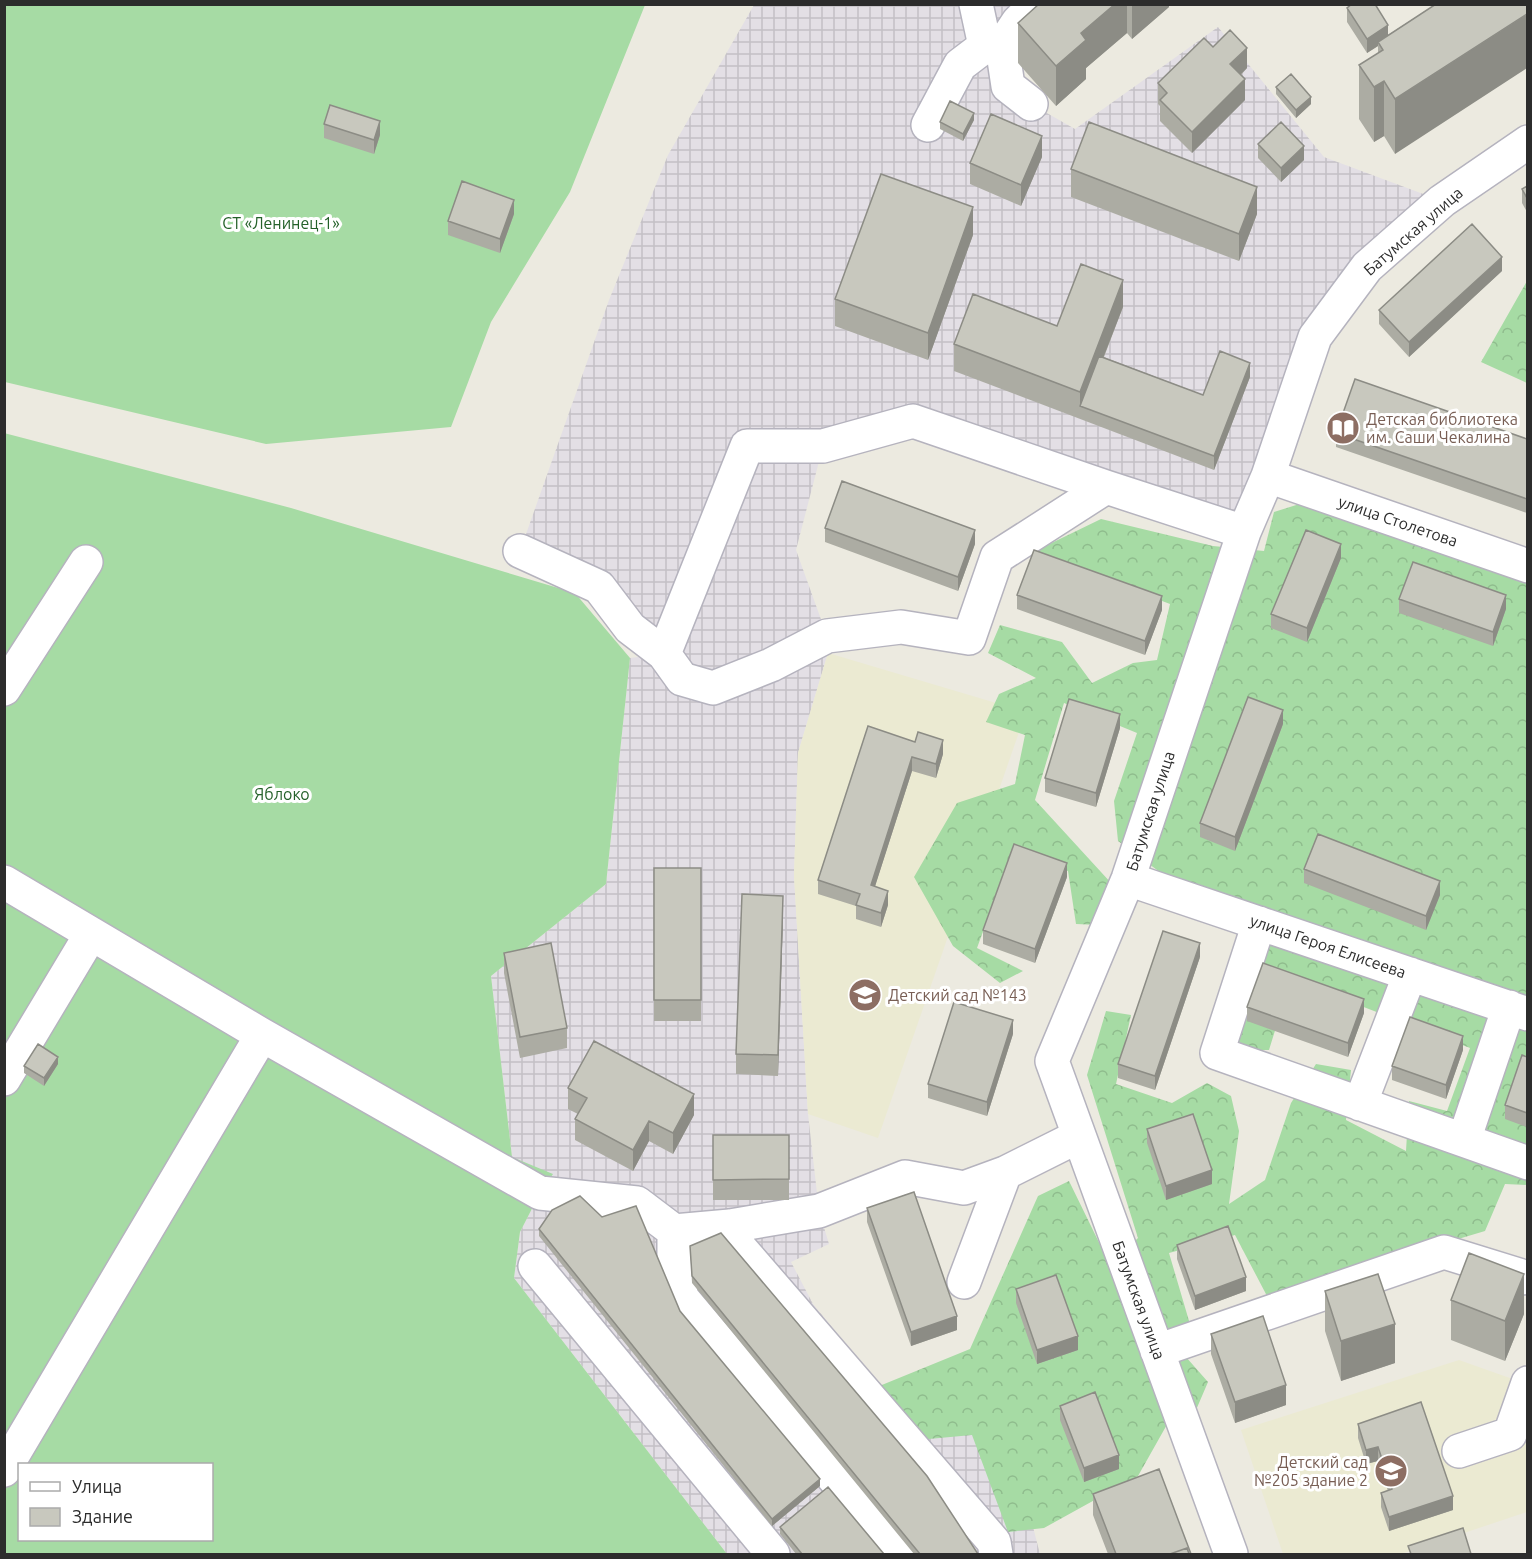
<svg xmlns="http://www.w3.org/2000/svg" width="1532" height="1559" font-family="Ubuntu,sans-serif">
<defs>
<pattern id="industrial-grid" width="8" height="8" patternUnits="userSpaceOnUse" patternTransform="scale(1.5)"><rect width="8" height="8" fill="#e3dfe5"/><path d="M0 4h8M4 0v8" fill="none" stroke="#c3c0c5"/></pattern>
<pattern id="forest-crowns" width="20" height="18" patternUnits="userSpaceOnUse" patternTransform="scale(1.5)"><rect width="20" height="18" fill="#a6dba4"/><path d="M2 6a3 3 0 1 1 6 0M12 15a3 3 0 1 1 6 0" fill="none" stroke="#8fbc8d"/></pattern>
</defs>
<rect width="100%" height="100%" fill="#eceae0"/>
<path fill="url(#industrial-grid)" d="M754 5H1036L1002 46 1031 104 1075 129 1218 27 1324 157 1442 201 1315 337 1244 532 913 421 823 446 796 550 827 636 828 653 798 753 794 875 808 1114 819 1211 829 1244 791 1262 813 1304 890 1399 950 1375 1033 1527 1040 1554H727L514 1278 520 1232 540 1193 512 1157 491 976 606 884 630 658 663 654 520 551 609 300 668 155Z"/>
<path fill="#ebead2" d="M828 653 1026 712 878 1138 808 1114 794 876 798 753Z
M1459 1360 1527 1384V1512L1401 1554H1283L1241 1430Z"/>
<path fill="url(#forest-crowns)" d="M1527 281V383L1481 362Z
M1309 501 1527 577V1185L1505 1184 1485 1231 1267 1296 1235 1235 1169 1253 1192 1331 1171 1340 1208 1382 1196 1410 1169 1421 1138 1476 1044 1528 1008 1532 972 1435 918 1440 872 1389 970 1349 1038 1196 1069 1181 1110 1265 1138 1238 1087 1075 1106 1011 1131 1015 1116 1084 1172 1103 1207 1083 1231 1096 1239 1131 1229 1204 1265 1180 1291 1103 1316 1064 1351 1070 1346 1120 1406 1151 1409 1101 1447 1111 1470 1048 1291 979 1269 1050H1227L1236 952 1279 924 1180 887 1118 841 1114 801 1137 733 1064 703 1035 800 1112 884 1099 925 1076 924 1068 871 1011 855 977 948 1023 971 1000 983 953 946 914 877 957 803 1015 784 1025 735 986 722 999 694 1036 678 988 653 1000 625 1062 642 1092 683 1133 663 1157 660 1170 604 1033 552 1101 519 1213 546 1264 551 1274 512Z"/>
<path fill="#a6dba4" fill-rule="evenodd" d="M5 5H645L570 192 491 322 451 427 266 444 5 382Z
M4 433 291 508 575 593 630 658 606 884 491 976 512 1157 553 1174 540 1193 520 1232 514 1278 727 1554H5ZM20 1464H212V1540H20Z"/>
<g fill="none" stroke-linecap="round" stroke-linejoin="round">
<defs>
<path id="minor" d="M976 4 985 46
M1002 46 1008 86 1031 104
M1002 46 1018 22 1036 4
M928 125 960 65 985 46H1002
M1268 476 1528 566
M520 551 599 587 630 628 664 654 682 679 713 688 771 665 827 636 901 627 969 638 997 557 1106 487
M664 654 747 446H823L913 421 1106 487 1244 532
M4 689 86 562
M1128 879 1528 1014
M4 882 262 1035 540 1193 637 1203 674 1231 730 1226 819 1211 905 1177 964 1188 1005 1173 1079 1136
M1259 923 1217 1053 1528 1163
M4 1079 91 934
M1360 1104 1410 974
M1464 1140 1509 1007
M730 1226 740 1248 994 1542 996 1554
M674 1231V1260L682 1298 898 1554
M535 1266 773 1554
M964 1282 1005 1173
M1157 1351 1444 1252 1528 1278
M1459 1451 1510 1434 1528 1383
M4 1470 262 1035
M1231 1554 1052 1061 1128 879 1244 532 1268 476 1315 337 1367 267 1442 201 1528 142"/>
</defs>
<use href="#minor" stroke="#b5b3be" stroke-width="36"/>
<use href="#minor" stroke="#fff" stroke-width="33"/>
</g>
<path fill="#acaca3" d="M1039 4H1169V7L1132 39 1127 33 1086 68V79L1056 106 1018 63V23Z
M1436 4 1395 154 1384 136 1374 142 1359 119V65L1378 53V46L1367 53 1347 22V8L1388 35Z
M1213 47 1247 68 1241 75 1245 100 1192 153 1160 121V106L1158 104V83Z
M1276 87 1311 104 1296 118 1276 94Z
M974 120 963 141 940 129V122Z
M324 124 380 135 374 154 324 138Z
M1258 144 1304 160 1281 182 1258 158Z
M1042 157 1021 206 970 184V163Z
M1071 169 1257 214 1239 261 1071 197Z
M1527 186V212L1522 203V189Z
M514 214 500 253 448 235V221Z
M973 235 928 360 835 326V299Z
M1502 271 1409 357 1379 324V310Z
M1123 307 1104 357 1203 395 1250 377 1214 470 954 371V344L1057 326Z
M1336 433 1527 439V513L1336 447Z
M825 528 975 544 958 591 825 542Z
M1341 558 1307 642 1271 628V614Z
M1017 595 1162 610 1145 655 1017 609Z
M1399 599 1506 609 1493 646 1399 613Z
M1283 724 1235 851 1200 837V823Z
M868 726 943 754 936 778 912 771 875 886 888 905 881 927 856 919V906L818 894V880Z
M1120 728 1096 807 1045 792V778Z
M654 868H701V1021H654Z
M1304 869 1440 895 1426 930 1304 883Z
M1067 877 1035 963 983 944V930Z
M783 917 778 1076 736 1074V1054Z
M504 953 567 1028V1048L520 1058 504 973Z
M1200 957 1155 1090 1118 1078V1064Z
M1247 1007 1364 1013 1348 1057 1247 1021Z
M1013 1034 987 1116 928 1098V1084Z
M1463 1050 1446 1099 1392 1080V1066Z
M1527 1057V1127L1505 1119V1105Z
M58 1064 44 1086 24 1073V1066Z
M568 1088 694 1115 673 1154 649 1141 633 1171 575 1140V1119L578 1114 568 1109Z
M1147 1129 1212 1184 1166 1200 1147 1143Z
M713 1135H789V1200H713Z
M867 1208 957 1330 911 1346 867 1222Z
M539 1229 680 1311 820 1486 772 1526 539 1236Z
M1177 1245 1246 1291 1195 1310 1177 1259Z
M690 1246 978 1554H914L692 1283Z
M1016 1289 1078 1350 1037 1364 1016 1303Z
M1325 1291 1395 1363 1341 1381 1325 1331Z
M1451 1300 1524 1314 1505 1361 1451 1340Z
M1211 1334 1286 1405 1235 1423 1211 1354Z
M1060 1406 1119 1469 1084 1482 1060 1420Z
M1358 1424 1453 1510 1389 1531 1381 1507V1493L1388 1491 1378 1461 1366 1464 1358 1438Z
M1093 1494 1191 1554H1108L1093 1515Z
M780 1527 884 1554H796L780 1534Z"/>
<path fill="#8c8c85" d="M1115 4H1127V33L1086 68V79L1056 106V66L1081 33Z
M1132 4H1169V7L1132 39Z
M1527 14V68L1395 154V99Z
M1388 25V39L1378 42V46L1367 53V39Z
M1247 48V68L1230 85V64Z
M1245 79V100L1192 153V132Z
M1384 81V136L1374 142V87Z
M1311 97V104L1296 118V110Z
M974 113V120L963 141V134Z
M380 121V135L374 154V140Z
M1042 136V157L1021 206V185Z
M1304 146V160L1281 182V168Z
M1257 187V214L1239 261V234Z
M514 200V214L500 253V239Z
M973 207V235L928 360V333Z
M1502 257V271L1409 357V342Z
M1123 280V307L1084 407 1080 406V420V392Z
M1250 363V377L1214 470V456Z
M975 530V544L958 591V577Z
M1341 544V558L1307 642V628Z
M1506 595V609L1493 646V632Z
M1162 596V610L1145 655V641Z
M1283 710V724L1235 851V837Z
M1120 714V728L1096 807V793Z
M943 740V754L936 778V764Z
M912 757V771L871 899V885Z
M1067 863V877L1035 963V949Z
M1440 881V895L1426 930V916Z
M888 891V905L881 927V913Z
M783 896V917L778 1076V1055Z
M1200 943V957L1155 1090V1076Z
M1364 999V1013L1348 1057V1043Z
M1013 1020V1034L987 1116V1102Z
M1463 1036V1050L1446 1099V1085Z
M58 1057V1064L44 1086V1078Z
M694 1094V1115L673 1154V1133Z
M649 1121V1141L633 1171V1150Z
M1212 1170V1184L1166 1200V1186Z
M1524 1274V1314L1505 1361V1321Z
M1246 1277V1291L1195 1310V1296Z
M957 1316V1330L911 1346V1332Z
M1395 1324V1363L1341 1381V1341Z
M1078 1336V1350L1037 1364V1350Z
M1286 1385V1405L1235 1423V1402Z
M1378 1447V1461L1366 1464V1450Z
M1119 1455V1469L1084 1482V1468Z
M820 1479V1486L772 1526V1519Z
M1453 1496V1510L1389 1531V1517Z"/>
<path fill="#c8c8be" stroke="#8c8c85" stroke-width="1.5" d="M1039 4H1115L1081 33 1086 40 1056 66 1018 23Z
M1352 4H1375L1388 25 1367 39 1347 8Z
M1436 4H1527V14L1395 99 1384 81 1374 87 1359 65 1383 50 1378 42Z
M1230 30 1247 48 1230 64 1245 79 1192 132 1160 100 1167 93 1158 83 1204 38 1213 47Z
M1291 74 1311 97 1296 110 1276 87Z
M950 101 974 113 963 134 940 122Z
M330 105 380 121 374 140 324 124Z
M991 114 1042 136 1021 185 970 163Z
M1089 122 1257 187 1239 234 1071 169Z
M1281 122 1304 146 1281 168 1258 144Z
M881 174 973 207 928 333 835 299Z
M462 181 514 200 500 239 448 221Z
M1527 186V198L1522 189Z
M1472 224 1502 257 1409 342 1379 310Z
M1081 264 1123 280 1080 392 954 344 973 294 1057 326Z
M1220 351 1250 363 1214 456 1080 406 1099 356 1203 395Z
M1355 379 1527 439V499L1336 433Z
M842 481 975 530 958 577 825 528Z
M1306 530 1341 544 1307 628 1271 614Z
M1034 550 1162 596 1145 641 1017 595Z
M1413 562 1506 595 1493 632 1399 599Z
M1248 697 1283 710 1235 837 1200 823Z
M1069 699 1120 714 1096 793 1045 778Z
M868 726 915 742 918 732 943 740 936 764 912 757 871 885 888 891 881 913 856 905 860 894 818 880Z
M1318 834 1440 881 1426 916 1304 869Z
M1014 844 1067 863 1035 949 983 930Z
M654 868H701V1000H654Z
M742 894 783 896 778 1055 736 1054Z
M1163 931 1200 943 1155 1076 1118 1064Z
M551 943 567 1028 520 1037 504 953Z
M1263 963 1364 999 1348 1043 1247 1007Z
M954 1002 1013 1020 987 1102 928 1084Z
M1410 1017 1463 1036 1446 1085 1392 1066Z
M594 1041 694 1094 673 1133 649 1121 633 1150 575 1119 587 1098 568 1088Z
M38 1044 58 1057 44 1078 24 1066Z
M1522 1055 1527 1057V1113L1505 1105Z
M1193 1114 1212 1170 1166 1186 1147 1129Z
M713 1135H789V1179L713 1180Z
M914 1192 957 1316 911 1332 867 1208Z
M580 1196 602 1217 636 1206 680 1311 820 1479 772 1519 539 1229 552 1210Z
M1228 1226 1246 1277 1195 1296 1177 1245Z
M721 1233 927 1476 978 1554H920L692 1276 690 1246Z
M1469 1253 1524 1274 1505 1321 1451 1300Z
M1378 1274 1395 1324 1341 1341 1325 1291Z
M1056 1275 1078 1336 1037 1350 1016 1289Z
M1263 1316 1286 1385 1235 1402 1211 1334Z
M1095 1392 1119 1455 1084 1468 1060 1406Z
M1421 1402 1453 1496 1389 1517 1381 1493 1392 1489 1378 1447 1366 1450 1358 1424Z
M1159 1469 1191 1554H1189L1187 1548 1170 1554H1116L1093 1494Z
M828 1487 884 1554H802L780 1527Z
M1463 1528 1471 1554H1411L1408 1546Z
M1187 1548 1189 1554H1170Z"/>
<defs>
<symbol id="library-disc" viewBox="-11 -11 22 22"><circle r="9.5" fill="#8d6e63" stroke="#fff"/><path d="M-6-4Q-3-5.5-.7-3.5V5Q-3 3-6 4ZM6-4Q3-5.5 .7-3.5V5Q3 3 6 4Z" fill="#fff"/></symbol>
<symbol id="school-disc" viewBox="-11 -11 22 22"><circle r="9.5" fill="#8d6e63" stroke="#fff"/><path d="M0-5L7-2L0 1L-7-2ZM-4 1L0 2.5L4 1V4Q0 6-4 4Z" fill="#fff"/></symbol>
</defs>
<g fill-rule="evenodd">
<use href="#library-disc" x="1324" y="409" width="38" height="38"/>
<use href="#school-disc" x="846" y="976" width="38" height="38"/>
<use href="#school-disc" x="1372" y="1452" width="38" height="38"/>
</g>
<g text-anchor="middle" stroke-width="6" stroke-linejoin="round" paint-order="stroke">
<g font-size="16" fill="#246129" stroke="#fff">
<text x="281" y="229">СТ «Ленинец-1»</text>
<text x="282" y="800">Яблоко</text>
</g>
<g font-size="16" fill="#2c2c2c" stroke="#fff">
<text transform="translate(1413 231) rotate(-41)" y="6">Батумская улица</text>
<text transform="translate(1398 521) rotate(19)" y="6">улица Столетова</text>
<text transform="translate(1150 811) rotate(-72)" y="6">Батумская улица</text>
<text transform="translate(1328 946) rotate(19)" y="6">улица Героя Елисеева</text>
<text transform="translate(1139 1300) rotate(70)" y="6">Батумская улица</text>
</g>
<g font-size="16" fill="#785e54" stroke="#fff" text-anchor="start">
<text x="1366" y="425">Детская библиотека<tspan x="1366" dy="18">им. Саши Чекалина</tspan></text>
<text x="888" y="1001">Детский сад №143</text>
<text x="1368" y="1468" text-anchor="end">Детский сад<tspan x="1368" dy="18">№205 здание 2</tspan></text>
</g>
</g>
<rect width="1532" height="1559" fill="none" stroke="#2c2c2c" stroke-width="12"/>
<rect x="18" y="1463" width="195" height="78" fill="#ffffff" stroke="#ababab" stroke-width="1.5"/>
<rect x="30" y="1482" width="30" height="9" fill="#ffffff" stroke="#ababab" stroke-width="1.5"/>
<text x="72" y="1493" font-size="18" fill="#2c2c2c">Улица</text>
<rect x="30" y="1508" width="30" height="18" fill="#c8c8be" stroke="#ababab" stroke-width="1.5"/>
<text x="72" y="1523" font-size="18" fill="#2c2c2c">Здание</text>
</svg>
